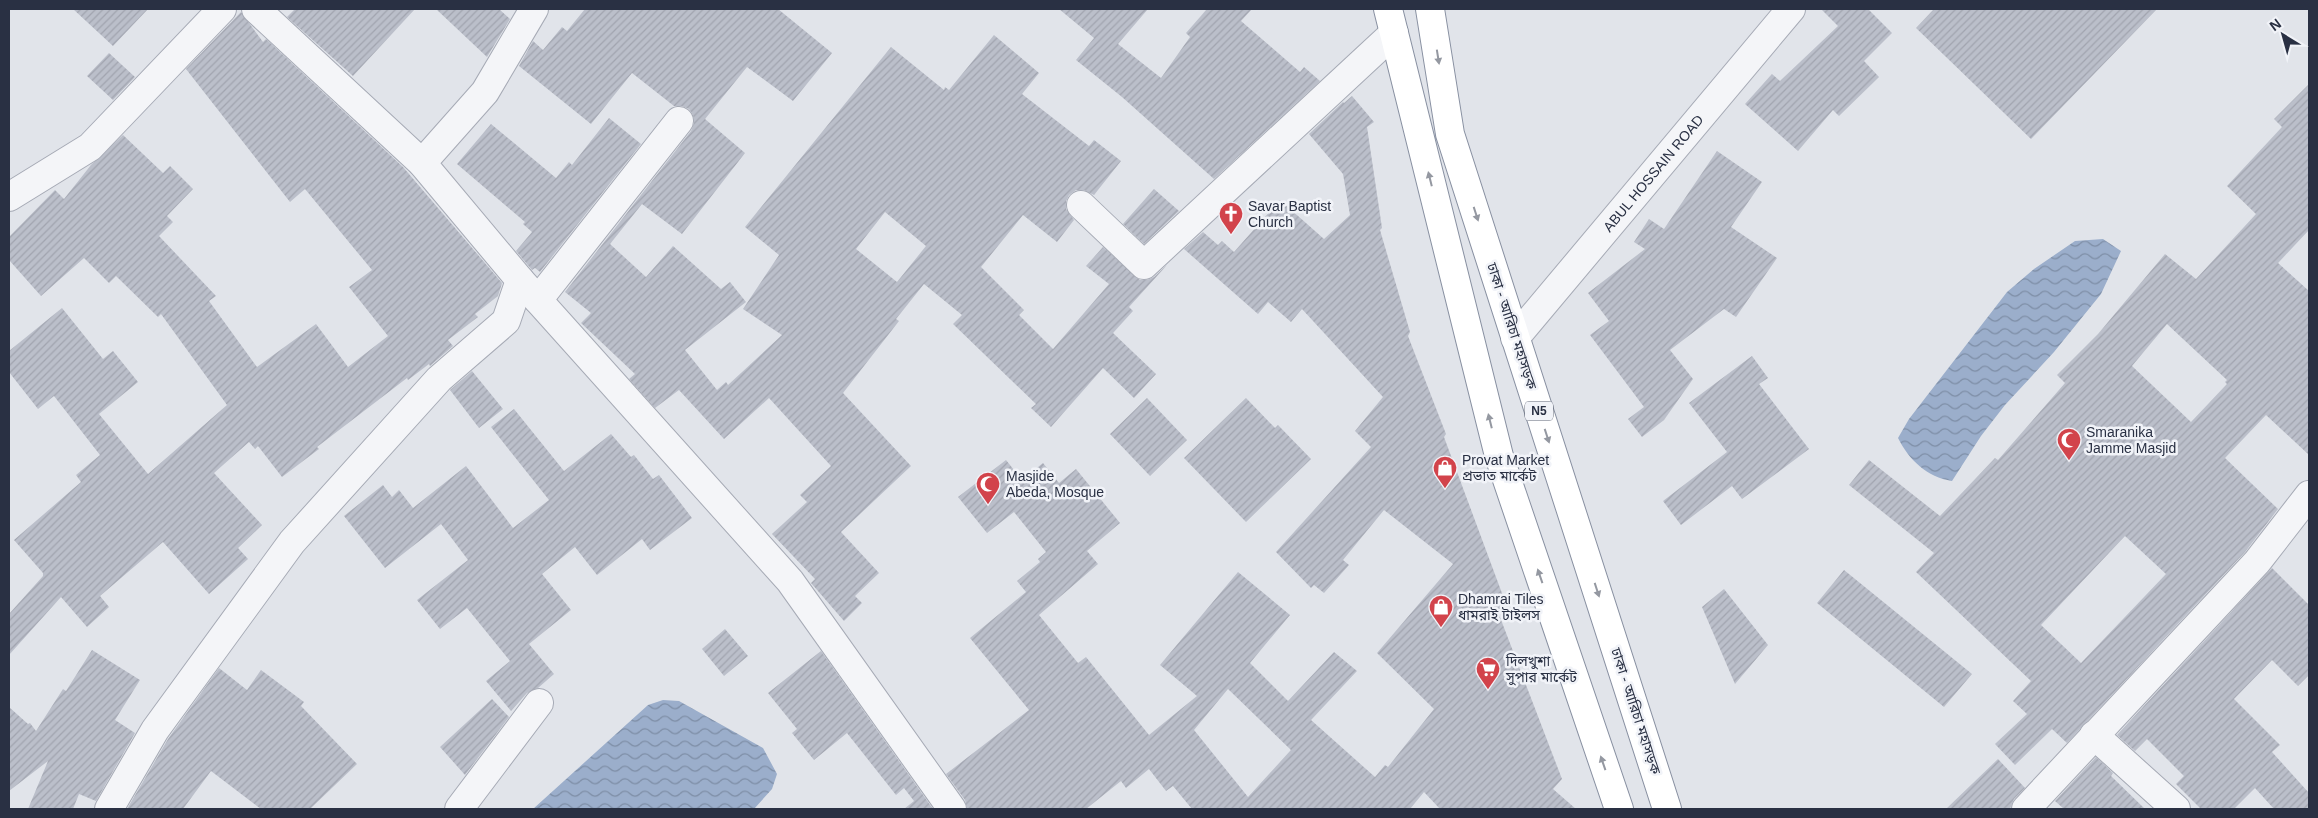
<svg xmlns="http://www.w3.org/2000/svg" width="2318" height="818" font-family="Arial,'Noto Sans Bengali',sans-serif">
<defs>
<pattern id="water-waves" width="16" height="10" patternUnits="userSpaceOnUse" patternTransform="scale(1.25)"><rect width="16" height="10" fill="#9baecb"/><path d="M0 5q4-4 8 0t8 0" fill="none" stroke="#7e8ea6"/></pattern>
<pattern id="building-hatch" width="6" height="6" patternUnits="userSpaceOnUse" patternTransform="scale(1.25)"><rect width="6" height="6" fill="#bbbfca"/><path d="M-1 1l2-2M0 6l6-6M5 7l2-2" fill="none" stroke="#a1a4af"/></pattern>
</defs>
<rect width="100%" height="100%" fill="#e1e4ea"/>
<path fill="url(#water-waves)" d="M2103 239 2121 251 2101 294 2054 352 2005 405 1981 436 1952 481C1927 477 1909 460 1898 438L1909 419 2007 292 2034 269 2075 241Z
M663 700 679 701 763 748 777 774 772 789 754 809H533L648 705Z"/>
<path fill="url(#building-hatch)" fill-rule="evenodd" d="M73 9H148L113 46Z
M295 9H415L353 76 287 17Z
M436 9H499L510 19 487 57Z
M585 9H778L832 53 793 101 747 67 705 119 745 153 682 234 642 204 610 244 646 277 673 246 721 289 730 282 746 302 685 350 717 390 726 382 728 385 782 335 743 309 779 255 745 227 891 47 944 90 945 87 949 90 994 35 1039 73 1022 94 1089 146 1094 140 1121 161 1094 195 1084 190H1076L1069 195 1066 201V209L1074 220 1057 242 1023 215 981 267 1024 310 1019 315 1053 349 1109 284 1086 266 1103 247 1140 280H1147L1154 277 1167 265 1129 307 1133 311 1113 333 1156 374 1134 398 1103 368 1051 427 1031 408 1036 404 953 324 962 315 924 284 896 319 899 321 843 393 911 466 841 532 879 573 855 596 862 603 844 621 811 583 815 579 772 534 807 502 800 495 831 466 769 398 724 439 679 390 655 408 629 379 635 374 581 323 591 313 565 292 691 131 694 123 693 115 689 109 682 106H674L632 73 591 124 519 66 533 41 543 50 562 27 567 31ZM885 212 926 246 897 282 856 249Z
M1059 9H1148L1118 44 1161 78 1190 37 1186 33 1207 9H1252L1241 21 1300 72 1304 67 1320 81 1214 179 1122 97 1076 60 1094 38Z
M1821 9H1868L1892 33 1864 61 1879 77 1839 116 1833 110 1798 151 1745 104 1772 74 1780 81 1838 26Z
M1934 9H2157L2031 139 1916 28Z
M241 12 263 42 266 39 403 167 502 283 498 296 475 314 478 317 448 340 453 346 430 366 429 364 408 380 407 378 317 447 319 449 282 477 258 446 255 449 249 442 214 473 262 525 238 548 248 559 209 594 163 542 100 596 109 607 87 627 61 597 9 655V614L43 576V573L14 540 81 482 76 475 100 455 54 396 38 409 9 372V351L62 308 103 359 113 351 138 382 99 414 148 474 227 405 161 314 158 317 116 276 109 283 84 258 41 296 9 260V237L55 190 64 199 91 165 123 135 163 173 170 166 193 189 167 216 173 222 159 236 216 296 209 301 257 367 316 324 348 367 388 336 349 287 372 270 305 189 290 202 186 69Z
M109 53 135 77 113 100 87 76Z
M2309 84V230L2278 263 2309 291V455L2266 415 2225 458 2278 509 2245 552 2067 743 2052 729 2015 765 1995 744 2027 714 2013 701 2031 681 1916 572 1934 553 1849 485 1869 460 1940 516 1995 458 1998 460 2065 383 2057 375 2098 334 2165 254 2196 279 2256 214 2227 186 2282 127 2274 119ZM2167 324 2227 380 2225 382 2227 384 2191 422 2132 366ZM2125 536 2166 574 2081 663 2041 625Z
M1352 96 1374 122 1367 127 1382 228 1380 230 1410 332 1408 336 1446 434 1444 437 1506 604 1498 612 1562 779 1553 789 1576 809H1440L1424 792 1410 809H1192L1173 786 1166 791 1149 769 1126 788 1121 781 1086 809H967L965 800 946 774 1029 710 970 638 1026 592 1017 581 1040 562 1038 559 1046 552 1014 512 987 533 958 497 1006 460 1022 480 1043 463 1059 483 1076 469 1120 523 1087 551 1098 564 1039 615 1078 663 1086 657 1149 735 1197 696 1160 665 1238 572 1290 615 1250 663 1288 701 1334 652 1357 671 1311 720 1375 777 1385 765 1388 767 1434 709 1377 653 1453 564 1384 510 1343 560 1349 565 1324 593 1314 585 1311 588 1276 552 1371 447 1355 431 1383 397 1302 309 1291 322 1268 302 1258 314 1184 249 1203 232 1218 245 1222 241 1234 252 1280 200 1324 239 1350 215 1343 174 1309 134 1343 102 1344 103ZM1228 689 1291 750 1248 797 1194 730Z
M609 118 641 144 540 272 535 268 532 270 516 251 532 232 523 224 525 222 457 164 491 124 556 178 569 162 572 165Z
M1717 151 1762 182 1731 227 1777 258 1736 317 1724 309 1670 350 1693 379 1664 420 1642 437 1628 419 1644 407 1590 335 1609 321 1588 293 1645 249 1634 242 1649 219 1664 229Z
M1154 189 1179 211 1144 244 1123 224Z
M1752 356 1768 378 1759 384 1809 449 1742 499 1732 486 1681 525 1663 501 1727 452 1689 403Z
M472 371 503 409 479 428 450 390Z
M1147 398 1187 440 1150 476 1110 434Z
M1246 398 1275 428 1278 425 1311 459 1246 522 1184 458Z
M514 409 564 471 611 434 631 457 634 455 653 479 659 475 692 518 650 550 642 539 597 575 575 547 542 574 571 610 529 644 554 674 538 688 527 693 511 711 486 681 510 661 467 608 440 629 417 600 468 560 441 524 385 568 344 516 383 485 392 497 399 490 413 508 466 466 513 528 549 500 491 427Z
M2272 568 2309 605V675L2298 686 2272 660 2234 699 2280 745 2272 752 2309 793V809H2274L2255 788 2234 809H2201L2176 784 2184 776 2147 739 2135 751 2117 735Z
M1844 570 1972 674 1944 707 1817 603Z
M1724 589 1768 645 1735 684 1702 607Z
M725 629 748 656 724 676 702 649Z
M92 650 140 680 115 720 135 733 96 801 79 794 73 809H28L48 761 9 791V707L28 724 30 723 36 731 63 689 66 691Z
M821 651 933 809H904L914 801 904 788 896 795 847 733 814 760 792 733 797 729 768 693Z
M219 668 247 690 261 670 304 702 301 706 357 764 310 809H261L211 771 183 809H127L168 739Z
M492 699 509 717 465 775 440 747Z
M2096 757 2113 773 2111 776 2145 809H2064L2055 801Z
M1998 759 2025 788 2014 799 2010 809H1946Z"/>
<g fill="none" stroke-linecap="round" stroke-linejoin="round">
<defs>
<g id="street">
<path d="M256 9 422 163"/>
<path d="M9 197 90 147 222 9"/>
<path d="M1081 205 1144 265 1394 33"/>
<path d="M520 280 790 581 952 809"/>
<path d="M538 300 679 121"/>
<path id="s1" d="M1515 338 1791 9"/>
<path d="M2094 735 2176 809"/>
<path d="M109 809 155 730 292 542 439 379 506 321 520 280 422 163 485 92 534 9"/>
<path d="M459 809 539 703"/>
<path d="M2026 809 2257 562 2309 495"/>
</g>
<path id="highway" d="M1388 9 1499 456 1619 809
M1430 9 1450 134 1667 809"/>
</defs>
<use href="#street" stroke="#a6aab5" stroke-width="30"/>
<use href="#highway" stroke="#8890a1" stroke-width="30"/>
<use href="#street" stroke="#f4f5f8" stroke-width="28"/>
<use href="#highway" stroke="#fff" stroke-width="28"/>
</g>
<defs><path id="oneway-solid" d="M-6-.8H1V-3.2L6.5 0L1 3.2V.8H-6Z" transform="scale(1.25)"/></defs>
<g fill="#9498a1">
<use href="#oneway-solid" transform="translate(1438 57) rotate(81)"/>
<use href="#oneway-solid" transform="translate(1430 179) rotate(-104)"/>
<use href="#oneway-solid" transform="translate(1476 214) rotate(72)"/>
<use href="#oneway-solid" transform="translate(1490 421) rotate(-104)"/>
<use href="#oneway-solid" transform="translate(1547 436) rotate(72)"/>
<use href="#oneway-solid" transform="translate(1540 576) rotate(-109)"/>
<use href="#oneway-solid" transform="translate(1597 590) rotate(72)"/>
<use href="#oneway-solid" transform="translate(1603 763) rotate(-109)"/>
</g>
<defs>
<symbol id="church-pin" viewBox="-11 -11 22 30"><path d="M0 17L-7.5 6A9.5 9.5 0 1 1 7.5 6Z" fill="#d2434b" stroke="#f1f3f8"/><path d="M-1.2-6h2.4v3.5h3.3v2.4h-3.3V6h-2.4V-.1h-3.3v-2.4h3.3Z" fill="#fff"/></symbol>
<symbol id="mosque-pin" viewBox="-11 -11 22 30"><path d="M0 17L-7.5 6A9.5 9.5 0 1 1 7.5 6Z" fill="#d2434b" stroke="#f1f3f8"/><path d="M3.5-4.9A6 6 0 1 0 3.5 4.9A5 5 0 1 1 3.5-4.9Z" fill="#fff"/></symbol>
<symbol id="shop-pin" viewBox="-11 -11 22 30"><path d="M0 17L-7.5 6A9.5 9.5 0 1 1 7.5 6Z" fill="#d2434b" stroke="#f1f3f8"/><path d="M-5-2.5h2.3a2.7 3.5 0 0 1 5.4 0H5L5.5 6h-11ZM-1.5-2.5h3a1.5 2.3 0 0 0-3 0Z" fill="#fff"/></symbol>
<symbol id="supermarket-pin" viewBox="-11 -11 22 30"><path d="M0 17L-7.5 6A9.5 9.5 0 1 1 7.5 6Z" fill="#d2434b" stroke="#f1f3f8"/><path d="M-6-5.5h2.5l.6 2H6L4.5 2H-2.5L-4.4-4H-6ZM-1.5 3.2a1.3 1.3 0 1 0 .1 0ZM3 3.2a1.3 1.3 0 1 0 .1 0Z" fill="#fff"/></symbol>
</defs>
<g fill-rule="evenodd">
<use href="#church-pin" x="1217" y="200" width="28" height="38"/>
<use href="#mosque-pin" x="2055" y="426" width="28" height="38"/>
<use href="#shop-pin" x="1431" y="454" width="28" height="38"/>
<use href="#mosque-pin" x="974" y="470" width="28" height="38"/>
<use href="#shop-pin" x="1427" y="593" width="28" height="38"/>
<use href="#supermarket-pin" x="1474" y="655" width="28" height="38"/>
</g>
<g text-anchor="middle" stroke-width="5" stroke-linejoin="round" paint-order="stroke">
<rect fill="#f1f3f8" stroke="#656a79" stroke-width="1" x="1525" y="401.5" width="28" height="19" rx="4"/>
<g font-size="12" font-weight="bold" fill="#293043">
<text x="1539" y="415">N5</text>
</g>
<g font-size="14" fill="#293043" stroke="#f1f3f8">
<text dy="5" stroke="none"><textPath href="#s1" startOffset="215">ABUL HOSSAIN ROAD</textPath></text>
<text transform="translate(1512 326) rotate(72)" y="5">ঢাকা - আরিচা মহাসড়ক</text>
<text transform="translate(1636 711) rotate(72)" y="5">ঢাকা - আরিচা মহাসড়ক</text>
</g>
<g font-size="14" fill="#293043" stroke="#f1f3f8" text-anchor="start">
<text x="1248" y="211">Savar Baptist<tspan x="1248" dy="16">Church</tspan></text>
<text x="2086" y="437">Smaranika<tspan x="2086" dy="16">Jamme Masjid</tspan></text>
<text x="1462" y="465">Provat Market<tspan x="1462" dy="16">প্রভাত মার্কেট</tspan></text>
<text x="1006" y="481">Masjide<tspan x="1006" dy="16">Abeda, Mosque</tspan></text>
<text x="1458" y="604">Dhamrai Tiles<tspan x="1458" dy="16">ধামরাই টাইলস</tspan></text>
<text x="1506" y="666">দিলখুশা<tspan x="1506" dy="16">সুপার মার্কেট</tspan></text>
</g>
</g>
<rect width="2318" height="818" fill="none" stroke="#293043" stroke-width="20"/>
<g transform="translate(2283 35) rotate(323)" stroke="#f1f3f8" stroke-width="4" paint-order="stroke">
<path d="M0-4L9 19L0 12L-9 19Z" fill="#293043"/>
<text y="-8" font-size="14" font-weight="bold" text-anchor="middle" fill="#293043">N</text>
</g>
</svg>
